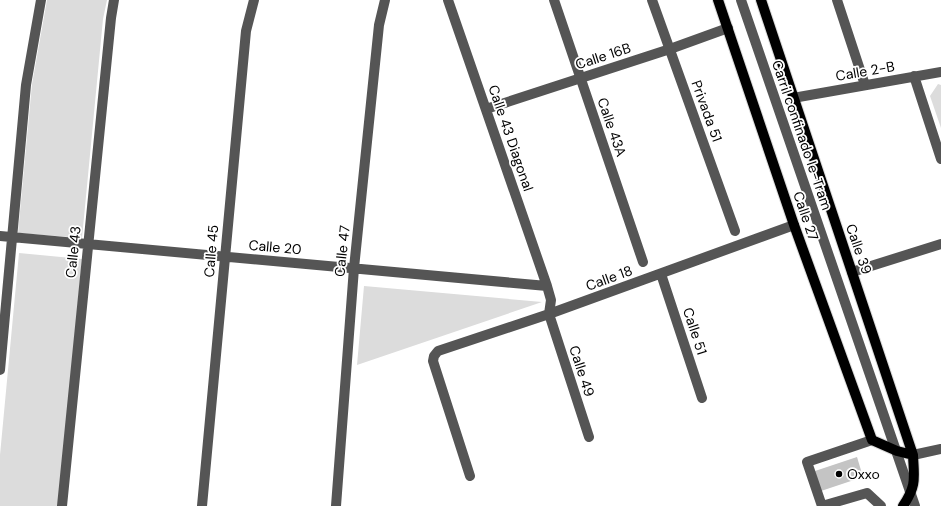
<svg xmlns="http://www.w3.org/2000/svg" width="941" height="506" font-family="'DM Sans',sans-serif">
<rect width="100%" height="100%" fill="#fff"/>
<path fill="#dcdcdc" d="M47 0H107L103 19 82 238 18 233 32 84Z
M938 84 941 85V128L930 96Z
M19 253 82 259 59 506H0V455Z
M364 286 542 302 357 365Z"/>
<path fill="#c4c4c4" d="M857 457 863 477 821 491 815 471Z"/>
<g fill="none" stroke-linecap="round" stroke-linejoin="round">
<defs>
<path id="major" d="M718 0 794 225 872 440 897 451 913 455
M761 0 913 455C914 478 917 485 903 506"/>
</defs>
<use href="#major" stroke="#dbdbdb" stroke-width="12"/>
<path stroke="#555" stroke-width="10" d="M448 0 547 286 551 300 549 314 589 437
M554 0 643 262
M652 0 735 231
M741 0 915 506
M837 0 865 85
M914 76 941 159
M793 98 941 72
M486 109 670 49 728 28
M0 236 547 286
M852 272 941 244
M661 274 702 398
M0 370 26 85 41 0
M872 440 807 462 822 506 867 493 881 506
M913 455 941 449
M470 476 433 361 434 356 438 351 549 314 794 225
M62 506 111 18 114 0
M202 506 246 31 254 0
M336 506 354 268 379 25 385 0"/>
<use href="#major" stroke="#000" stroke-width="10"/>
</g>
<circle fill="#000" stroke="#fff" stroke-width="1.5" cx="839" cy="474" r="4"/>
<g text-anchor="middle" stroke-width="3.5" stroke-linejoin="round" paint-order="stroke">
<g font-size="14" fill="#000" stroke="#fff">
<text transform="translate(603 56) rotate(-18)" y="5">Calle 16B</text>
<text transform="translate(865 71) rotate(-10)" y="5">Calle 2-B</text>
<text transform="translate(707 111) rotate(70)" y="5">Privada 51</text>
<text transform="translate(612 127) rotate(71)" y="5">Calle 43A</text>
<text transform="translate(802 135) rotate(71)" y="5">Carril confinado Ie-Tram</text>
<text transform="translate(511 138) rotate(71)" y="5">Calle 43 Diagonal</text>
<text transform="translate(806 216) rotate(71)" y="5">Calle 27</text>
<text transform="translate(275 247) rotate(5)" y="5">Calle 20</text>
<text transform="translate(859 249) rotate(71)" y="5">Calle 39</text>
<text transform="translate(211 251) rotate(-85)" y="5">Calle 45</text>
<text transform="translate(342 251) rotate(-84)" y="5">Calle 47</text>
<text transform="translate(73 252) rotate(-84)" y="5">Calle 43</text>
<text transform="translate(609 278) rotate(-20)" y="5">Calle 18</text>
<text transform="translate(695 331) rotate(72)" y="5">Calle 51</text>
<text transform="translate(582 371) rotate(72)" y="5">Calle 49</text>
</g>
<g font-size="14" fill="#000" stroke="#fff" text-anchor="start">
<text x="847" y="479">Oxxo</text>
</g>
</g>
</svg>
